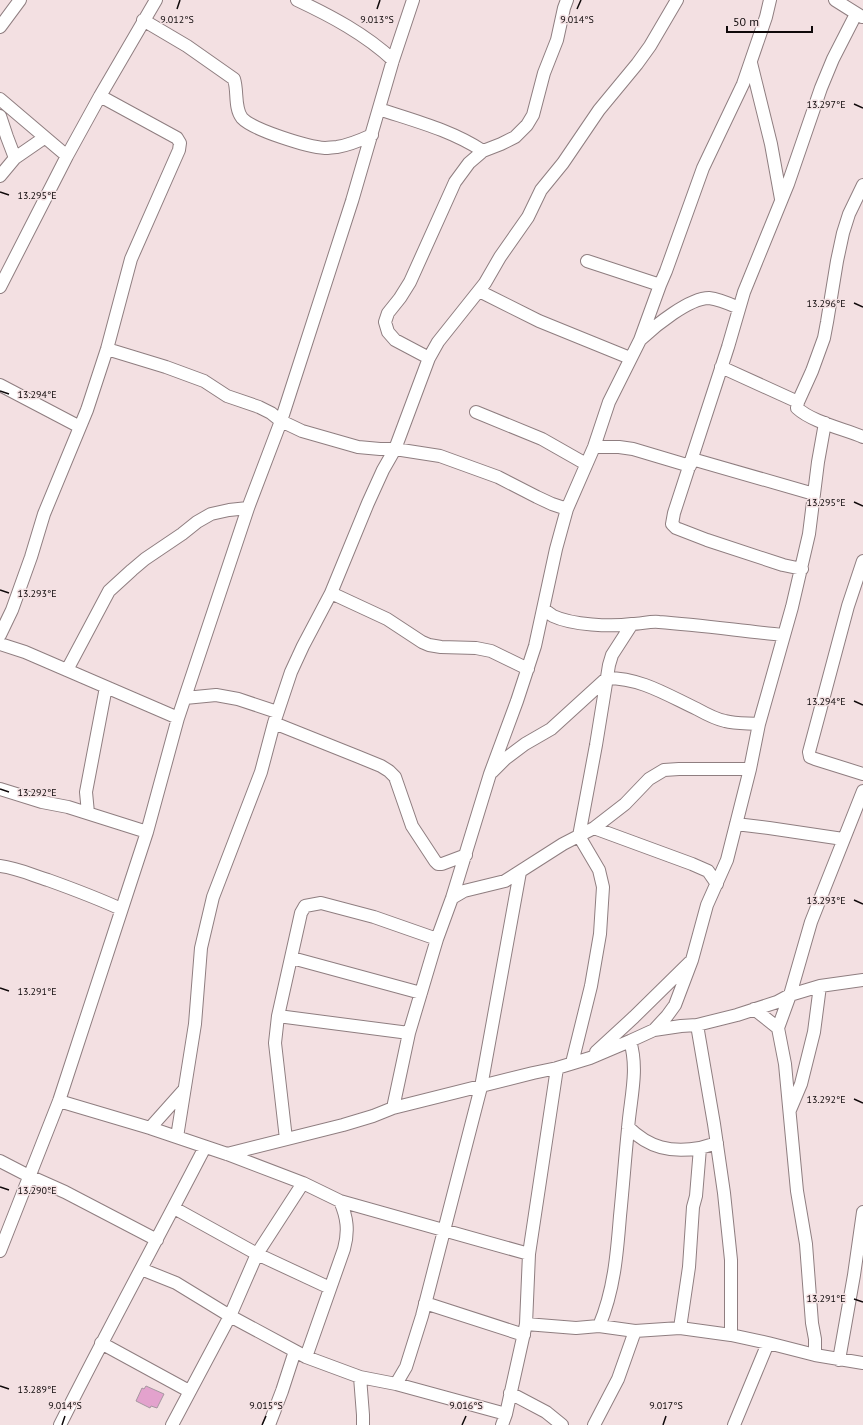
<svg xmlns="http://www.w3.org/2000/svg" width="863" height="1425" font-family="'PT Sans',sans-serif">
<rect width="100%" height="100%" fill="#f3e0e2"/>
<path fill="#e3a2cd" stroke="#a697a0" d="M146 1386 164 1394 157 1408 151 1406 150 1408 136 1401 142 1388 144 1389Z"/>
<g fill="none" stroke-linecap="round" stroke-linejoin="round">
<defs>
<path id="minor" d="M297 0C331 16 365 34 393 60
M835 0 862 17
M143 20 187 46 234 79C238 91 234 108 242 118 253 130 308 147 325 148 329 148 333 147 337 147 350 145 361 140 372 135
M0 27 20 0
M751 63 771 144 781 199
M0 99 67 156
M379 109C415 121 451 130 483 151
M0 116 7 137 15 158
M0 176 15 158 44 138
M863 185 849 214 843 233 837 261 827 322 824 338 812 371 798 402 797 408C812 422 844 429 863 437
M587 261 660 285
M0 287 67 156 100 96 156 0
M479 291 539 321 630 358
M641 339C655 326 689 298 709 298 719 299 730 304 739 308
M107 349 166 367 204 381 227 396 259 407 271 413 281 421 302 431 358 447 380 449H395L440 456 498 477 537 497 552 504 567 509
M429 358 395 340 388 332 385 322 388 313 400 298 410 282 455 182 469 163 483 151 501 144 515 137 527 125 533 115 544 73 557 40 564 8 567 0
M721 367 798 402
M0 385 80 427
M476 412 542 439 586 464
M594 447H619L633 449 690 466
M692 459 814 494
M863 561 848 606 809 752 810 757 815 759 863 774
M802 569 783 565 707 540 676 528 672 524 674 513 728 347 744 292 788 184 821 88 833 59 856 14
M331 593 368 503 383 470 395 449 429 358 438 342 485 283 500 257 528 217 541 190 563 163 599 110 637 64 650 46 677 0
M543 609C546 611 550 614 553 616 572 625 611 627 632 624 641 624 650 621 659 622 701 625 742 631 784 635
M0 635 12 610 31 557 44 514 87 410 107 349 131 259 179 150 180 143 177 138 100 96
M0 644 25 652 178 718
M67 670 109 591 132 570 145 559 182 534 197 522 211 514 229 510 248 508
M185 698 216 695 238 699 277 712
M274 723 359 757 381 766 389 771 395 777 412 826 435 861 438 864H442L466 855
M492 772 505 759 525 744 551 729 607 678C641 678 667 695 697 709 706 714 715 719 725 721 736 724 748 723 759 724
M0 789 42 802 68 807 147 832
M88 813 86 792 106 687
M736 824 769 828 843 839
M594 828 692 864 708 871 717 884
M0 866C17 868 32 875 48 880 73 889 97 898 121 909
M452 898 464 891 505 881 563 844 594 828 625 804 649 779 664 770 679 769H750
M292 958 421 993
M754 1009 778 1028
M278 1016 409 1033
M697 1025 714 1124 724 1193 731 1260V1335
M654 1030 681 1026 697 1025 737 1015 777 1002 790 995 820 986 863 980
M596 1052 634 1017 690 962
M572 1063 591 986 600 934 603 887 599 870 579 836 596 745 609 665 612 655 632 624
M59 1101 150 1128 227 1154 303 1183 340 1201 529 1254
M393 1108 533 1073 557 1068 590 1058 630 1041 654 1030 667 1016 675 1005 692 960 707 905 727 860 750 769 759 724 792 607 809 534 818 462 825 423
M790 1110 801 1084 814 1032 820 986
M628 1127C649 1148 671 1153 700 1148
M150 1128 183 1091
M177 1137 195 1024 201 948 213 897 261 772 274 723 291 672 303 646 331 593 387 619 422 642 429 645 441 647 476 648 491 651 528 669
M286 1139 275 1043 278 1016 301 913 305 906 321 903 374 917 437 939
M227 1154 343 1125 373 1116 393 1108 409 1033 437 939 452 898 490 774 517 701 535 646 556 549 567 509 594 447 609 402 640 340 660 285 666 271 703 168 743 84 766 17 770 0
M0 1161 29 1176 65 1192 157 1240
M174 1208 257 1254 330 1288
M0 1251 59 1101 147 832 178 718 248 508 281 421 352 201 393 60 413 0
M141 1269 176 1283 230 1316 295 1351 282 1391 269 1425
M425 1303 524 1335
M526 1324 576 1328 599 1326 635 1331 680 1328 731 1335 768 1343 815 1355 863 1363
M599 1326C614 1291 617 1254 620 1216 623 1187 625 1158 628 1129 630 1100 639 1070 630 1041
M680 1328 689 1267 693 1207 696 1196 700 1148 717 1143
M101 1343 189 1391
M295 1351 306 1357 360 1377 396 1384 506 1414
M815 1355V1339L812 1323 806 1244 797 1191 785 1064 778 1028 790 995 811 922 863 791
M306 1357 344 1249C349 1231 347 1217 340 1201
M839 1360 854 1275 863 1212
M360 1377 363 1415V1425
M396 1384 406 1367 422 1316 481 1087 520 872
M510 1393 546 1412 562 1425
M60 1425C107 1331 157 1240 205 1147
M172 1425 230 1316 257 1254 303 1183
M502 1425 506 1414 526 1324 529 1254 557 1068
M594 1425 618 1379 635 1331
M734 1425 768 1343"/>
</defs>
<use href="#minor" stroke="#8f7e80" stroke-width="14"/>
<use href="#minor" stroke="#fff" stroke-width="12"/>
</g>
<path fill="none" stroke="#0f090a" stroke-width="1.5" d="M177 9 180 0M377 9 380 0M577 9 581 0M854 104 863 108M0 192 9 195M854 303 863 307M0 391 9 394M854 502 863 506M0 590 9 593M854 701 863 705M0 789 9 792M854 900 863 904M0 988 9 991M854 1099 863 1103M0 1187 9 1190M854 1299 863 1302M0 1386 9 1389M62 1425 65 1416M262 1425 266 1416M462 1425 466 1416M663 1425 666 1416"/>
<g font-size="10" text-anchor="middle" fill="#0f090a" stroke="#f3e0e2" stroke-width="3" stroke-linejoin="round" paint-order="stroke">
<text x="177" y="23">9.012°S</text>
<text x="377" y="23">9.013°S</text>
<text x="577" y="23">9.014°S</text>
<text x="826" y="108">13.297°E</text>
<text x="37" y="199">13.295°E</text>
<text x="826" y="307">13.296°E</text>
<text x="37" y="398">13.294°E</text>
<text x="826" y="506">13.295°E</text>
<text x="37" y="597">13.293°E</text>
<text x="826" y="705">13.294°E</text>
<text x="37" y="796">13.292°E</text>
<text x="826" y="904">13.293°E</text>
<text x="37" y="995">13.291°E</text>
<text x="826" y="1103">13.292°E</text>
<text x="37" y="1194">13.290°E</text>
<text x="826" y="1302">13.291°E</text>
<text x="37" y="1393">13.289°E</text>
<text x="65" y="1409">9.014°S</text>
<text x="266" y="1409">9.015°S</text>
<text x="466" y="1409">9.016°S</text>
<text x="666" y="1409">9.017°S</text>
</g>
<path d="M727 26v6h85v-6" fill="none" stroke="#0f090a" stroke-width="2"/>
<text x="733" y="26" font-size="12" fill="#0f090a" stroke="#f3e0e2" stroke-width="3" paint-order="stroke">50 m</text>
</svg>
